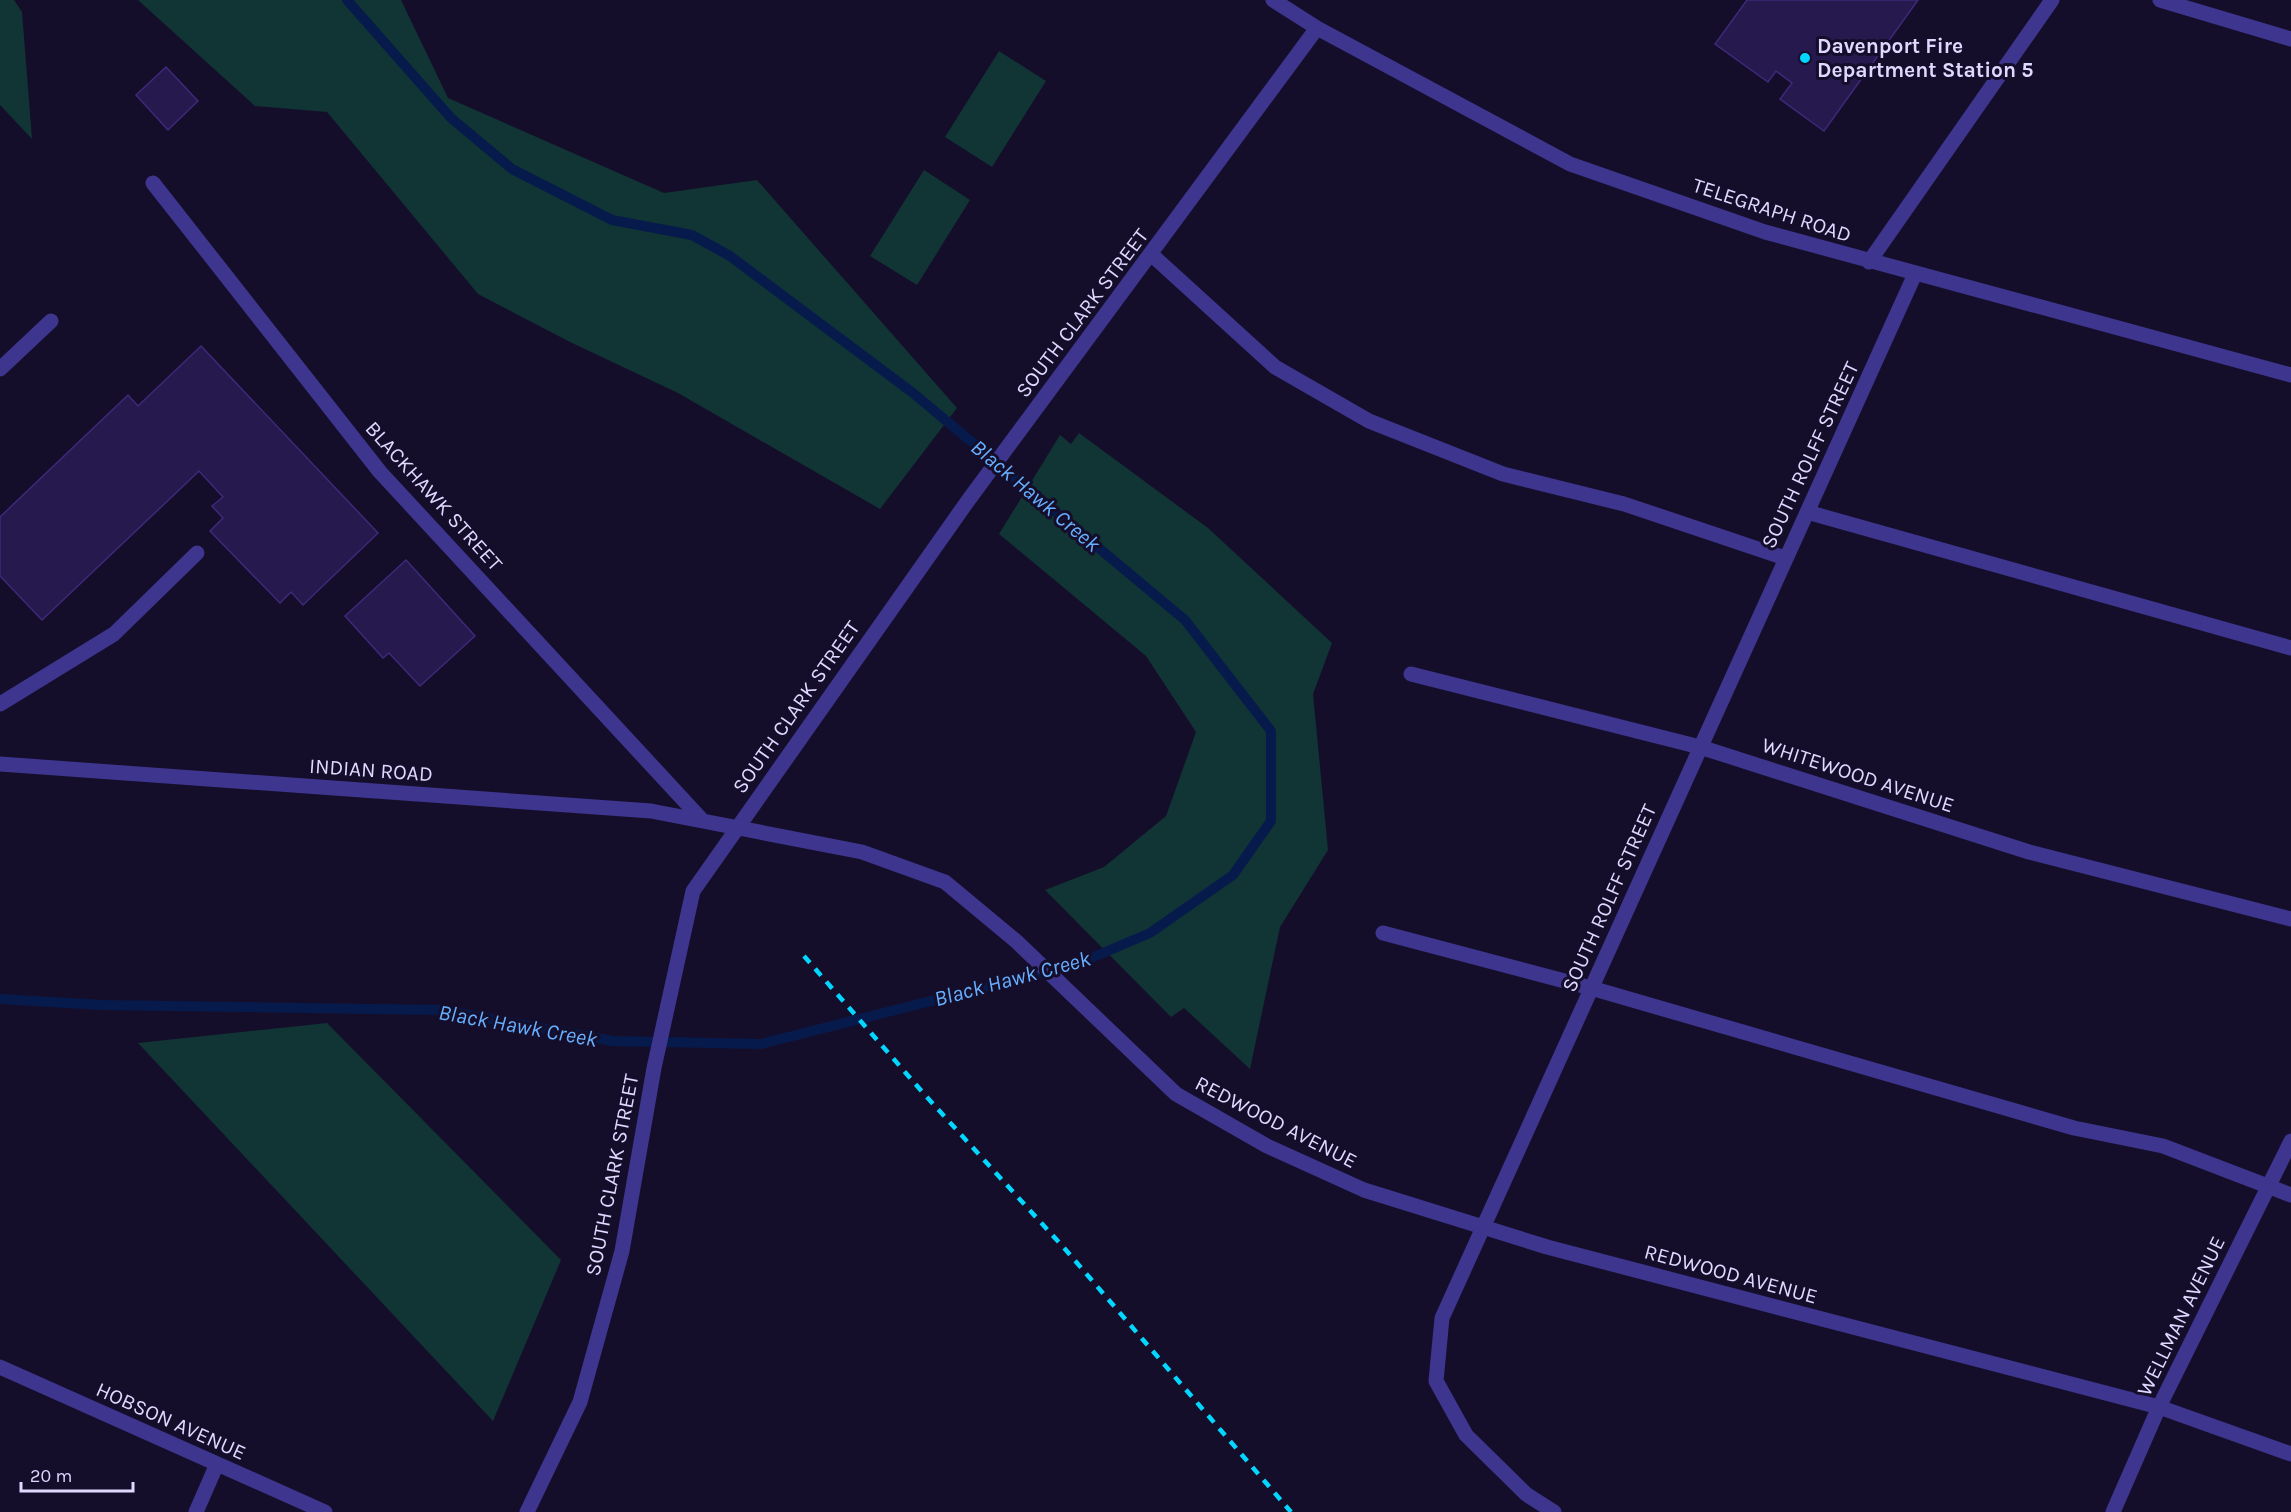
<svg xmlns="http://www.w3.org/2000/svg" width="2291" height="1512" font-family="Karla,sans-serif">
<rect width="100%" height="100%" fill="#150e2b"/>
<path fill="#113435" d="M0 0H14L22 12 32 139 0 105Z
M138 0H401L448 98 664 193 757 180 957 408 880 509 678 393 570 342 478 294 327 112 255 106Z
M999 51 1046 81 992 167 945 137Z
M924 170 970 200 917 285 870 256Z
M1079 433 1208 528 1332 643 1313 694 1328 850 1280 927 1250 1069 1184 1008 1171 1017 1045 890 1104 867 1166 816 1196 732 1146 656 999 534 1060 435 1071 444Z
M327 1023 561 1260 493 1421 138 1043Z"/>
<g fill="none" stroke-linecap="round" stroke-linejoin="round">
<path stroke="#061b4c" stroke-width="10" d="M0 999 102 1005 442 1010 613 1041 761 1044 1077 964 1150 933 1233 875 1271 821V731L1185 620 913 393 730 256 692 235 612 220 512 169 451 118 347 0"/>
</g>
<path fill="#26194d" stroke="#3e297b" stroke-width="1.5" d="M1747 0H1918L1824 131 1780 99 1792 83 1776 71 1768 82 1715 44Z
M166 67 198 101 168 130 136 95Z
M201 346 378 533 303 605 291 592 280 603 210 531 223 518 212 506 223 497 199 471 42 620 0 576V517L128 395 138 406Z
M406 560 475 636 420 686 389 653 383 658 345 616Z"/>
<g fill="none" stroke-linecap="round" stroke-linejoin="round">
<path stroke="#3e358e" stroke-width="15" d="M1273 0 1317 28 1570 164 1765 232 2291 375
M2160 0 2291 39
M153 183 380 472 703 821
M1152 255 1275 367 1369 421 1503 474 1624 504 1785 558
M1869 262 2052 0
M0 369 51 321
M1807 512 2291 648
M1411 674 1700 747 2029 852 2291 919
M0 704 114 634 197 553
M0 764 651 811 862 852 945 882 1016 941 1176 1094 1267 1146 1364 1190 1547 1247 2159 1407 2291 1454
M1383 933 1591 988 2074 1128 2163 1146 2291 1195
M0 1367 325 1512
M196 1512 217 1464
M527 1512 580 1402 622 1251 654 1068 693 891 967 502 1317 28
M1554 1512 1526 1494 1466 1435 1436 1381 1442 1318 1915 274
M2113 1512 2159 1407 2291 1141"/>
<path stroke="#04d7ff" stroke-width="4.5" stroke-dasharray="9 8" stroke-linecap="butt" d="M804 956 925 1095 1065 1249 1291 1512"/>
</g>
<circle fill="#04d7ff" stroke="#150e2b" stroke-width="2" cx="1805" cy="58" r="6"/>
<g text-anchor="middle" stroke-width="6" stroke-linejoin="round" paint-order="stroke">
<g font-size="21" font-weight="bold" fill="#dfd8ff" stroke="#150e2b" text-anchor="start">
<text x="1817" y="53">Davenport Fire<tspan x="1817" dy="24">Department Station 5</tspan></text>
</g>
<g font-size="21" fill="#dfd8ff" stroke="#150e2b">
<text transform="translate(1772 210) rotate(18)" y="7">TELEGRAPH ROAD</text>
<text transform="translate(1082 313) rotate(-53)" y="7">SOUTH CLARK STREET</text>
<text transform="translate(1810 455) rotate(-65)" y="7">SOUTH ROLFF STREET</text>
<text transform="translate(434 496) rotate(48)" y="7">BLACKHAWK STREET</text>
<text transform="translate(796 707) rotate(-55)" y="7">SOUTH CLARK STREET</text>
<text transform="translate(371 770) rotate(4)" y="7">INDIAN ROAD</text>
<text transform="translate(1858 775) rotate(18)" y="7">WHITEWOOD AVENUE</text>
<text transform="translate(1609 898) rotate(-66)" y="7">SOUTH ROLFF STREET</text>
<text transform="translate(1276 1122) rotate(27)" y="7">REDWOOD AVENUE</text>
<text transform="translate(612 1175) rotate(-79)" y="7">SOUTH CLARK STREET</text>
<text transform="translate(1731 1274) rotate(15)" y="7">REDWOOD AVENUE</text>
<text transform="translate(2181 1316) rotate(-64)" y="7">WELLMAN AVENUE</text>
<text transform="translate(171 1421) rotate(24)" y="7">HOBSON AVENUE</text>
</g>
<g font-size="22" font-style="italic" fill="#66afff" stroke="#150e2b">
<text transform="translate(1036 495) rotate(40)" y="8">Black Hawk Creek</text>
<text transform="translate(1012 978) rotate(-15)" y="8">Black Hawk Creek</text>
<text transform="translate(518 1025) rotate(10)" y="8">Black Hawk Creek</text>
</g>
</g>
<path d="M21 1482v9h112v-9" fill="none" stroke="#dfd8ff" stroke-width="3"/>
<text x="30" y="1482" font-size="18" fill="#dfd8ff" stroke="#150e2b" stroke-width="4.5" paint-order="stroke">20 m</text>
</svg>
